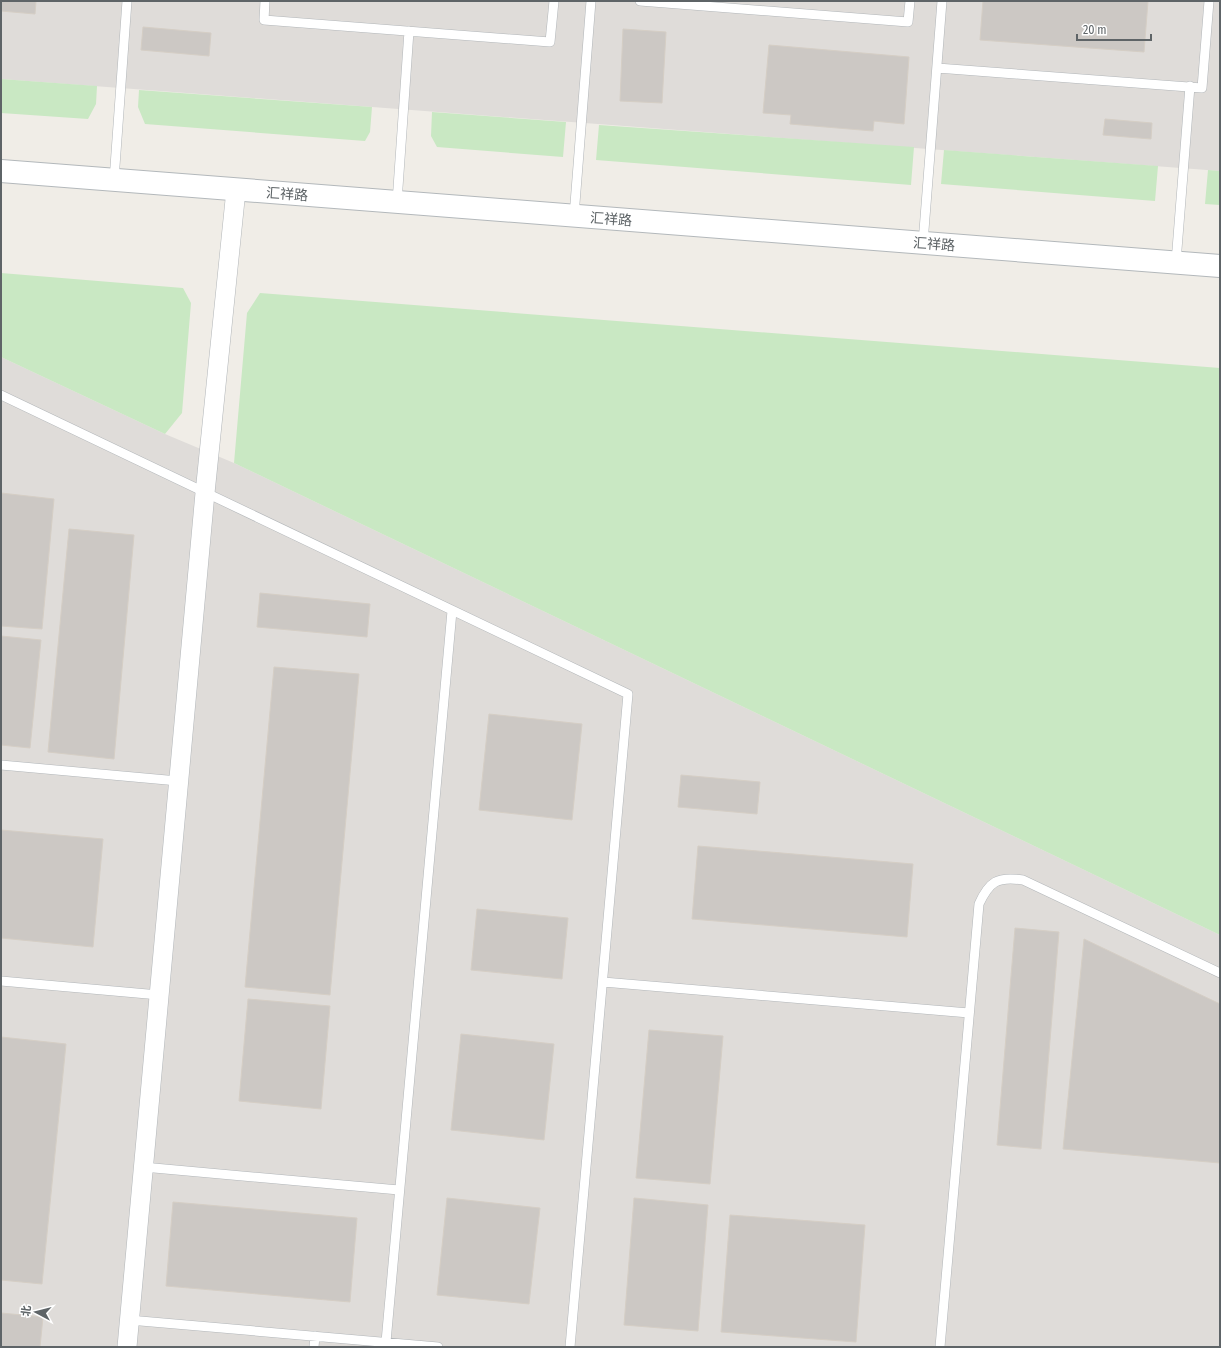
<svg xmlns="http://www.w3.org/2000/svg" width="1221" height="1348" font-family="'Fira Sans Condensed','Noto Sans SC',sans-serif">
<rect width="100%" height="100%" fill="#f0ede7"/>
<path fill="#dfdcd9" d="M1 1H1220V171L1 79Z
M1 357 165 434 234 463 1220 935V1347H1Z"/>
<path fill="#c9e8c3" d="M1 79 97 86 96 104 88 119 1 113Z
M139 90 372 107 370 132 365 141 145 124 138 107Z
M432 112 566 122 563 157 437 147 431 136Z
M599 125 914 147 911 185 596 160Z
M944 150 1158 166 1155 201 941 184Z
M1208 170 1220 171V205L1205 204Z
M1 273 183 288 191 303 182 413 165 434 1 357Z
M260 293 1220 368V935L234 463 247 313Z"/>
<path fill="#ccc8c4" stroke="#d5cec5" d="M1 1H36L35 14 1 11Z
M983 1H1148L1144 52 980 40Z
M143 27 211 33 209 56 141 50Z
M623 29 666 32 662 103 620 101Z
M769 45 909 57 904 124 874 121 873 131 790 124 791 115 763 113Z
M1105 119 1152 123 1151 139 1103 135Z
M1 493 54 499 42 629 1 626Z
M69 529 134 535 114 759 48 752Z
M260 593 370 604 367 637 257 627Z
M1 636 41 640 30 748 1 745Z
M274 667 359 674 330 995 245 987Z
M489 714 582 724 572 820 479 810Z
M681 775 760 782 757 814 678 807Z
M1 830 103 839 93 947 1 938Z
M698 846 913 864 907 937 692 919Z
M477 909 568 918 562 979 471 970Z
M1015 928 1059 932 1041 1149 997 1145Z
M1084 939 1220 1004V1163L1063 1149Z
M248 999 330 1006 321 1109 239 1101Z
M649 1030 723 1036 710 1184 636 1178Z
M461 1034 554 1044 544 1140 451 1130Z
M1 1037 66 1044 42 1284 1 1280Z
M447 1198 540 1208 529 1304 437 1295Z
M634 1198 708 1205 698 1331 624 1325Z
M173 1202 357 1218 350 1302 166 1286Z
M730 1215 865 1225 856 1342 721 1332Z
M1 1313 43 1317 40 1347H1Z"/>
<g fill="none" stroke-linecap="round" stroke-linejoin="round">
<defs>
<path id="service" d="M265 1 264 20 550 42 554 1
M640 1 908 22 910 1
M937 68 1202 88 1209 1
M114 180 127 1
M397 202 409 31
M574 216 591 1
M923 243 942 1
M1176 262 1190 86
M1 395 628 694 570 1347
M1 765 178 781
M1 981 159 995
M603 982 969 1013
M143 1167 399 1190
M129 1320 438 1347
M386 1342 452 611
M314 1347 315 1336
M940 1347 979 904C989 882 997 876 1023 880L1220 973"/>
<path id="minor" d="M127 1347 205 493 236 190"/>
<path id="secondary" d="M1 171 1220 266"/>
</defs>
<use href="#service" stroke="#b2b6b9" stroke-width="10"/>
<use href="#minor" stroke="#b2b6b9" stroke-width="20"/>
<use href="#secondary" stroke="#b3b8bb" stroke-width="24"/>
<use href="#service" stroke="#fff" stroke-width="9"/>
<use href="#minor" stroke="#fff" stroke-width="19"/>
<use href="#secondary" stroke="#fff" stroke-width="22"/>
</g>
<g text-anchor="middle" stroke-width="4" stroke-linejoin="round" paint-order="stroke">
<g font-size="14" fill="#5e6467" stroke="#fff">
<text transform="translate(287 194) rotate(4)" y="5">汇祥路</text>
<text transform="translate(611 219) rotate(4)" y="5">汇祥路</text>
<text transform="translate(934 244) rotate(4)" y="5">汇祥路</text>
</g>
</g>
<rect width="1221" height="1348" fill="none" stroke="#5e6467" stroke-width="4"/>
<g transform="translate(36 1312) rotate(277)" stroke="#ffffff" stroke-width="3" paint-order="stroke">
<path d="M0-3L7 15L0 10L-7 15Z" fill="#5e6467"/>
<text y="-6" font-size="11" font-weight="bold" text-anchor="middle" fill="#5e6467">北</text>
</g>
<path d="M1077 34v6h74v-6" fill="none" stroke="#5e6467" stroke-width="2"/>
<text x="1083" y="34" font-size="12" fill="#5e6467" stroke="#ffffff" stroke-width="3" paint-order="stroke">20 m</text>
</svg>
